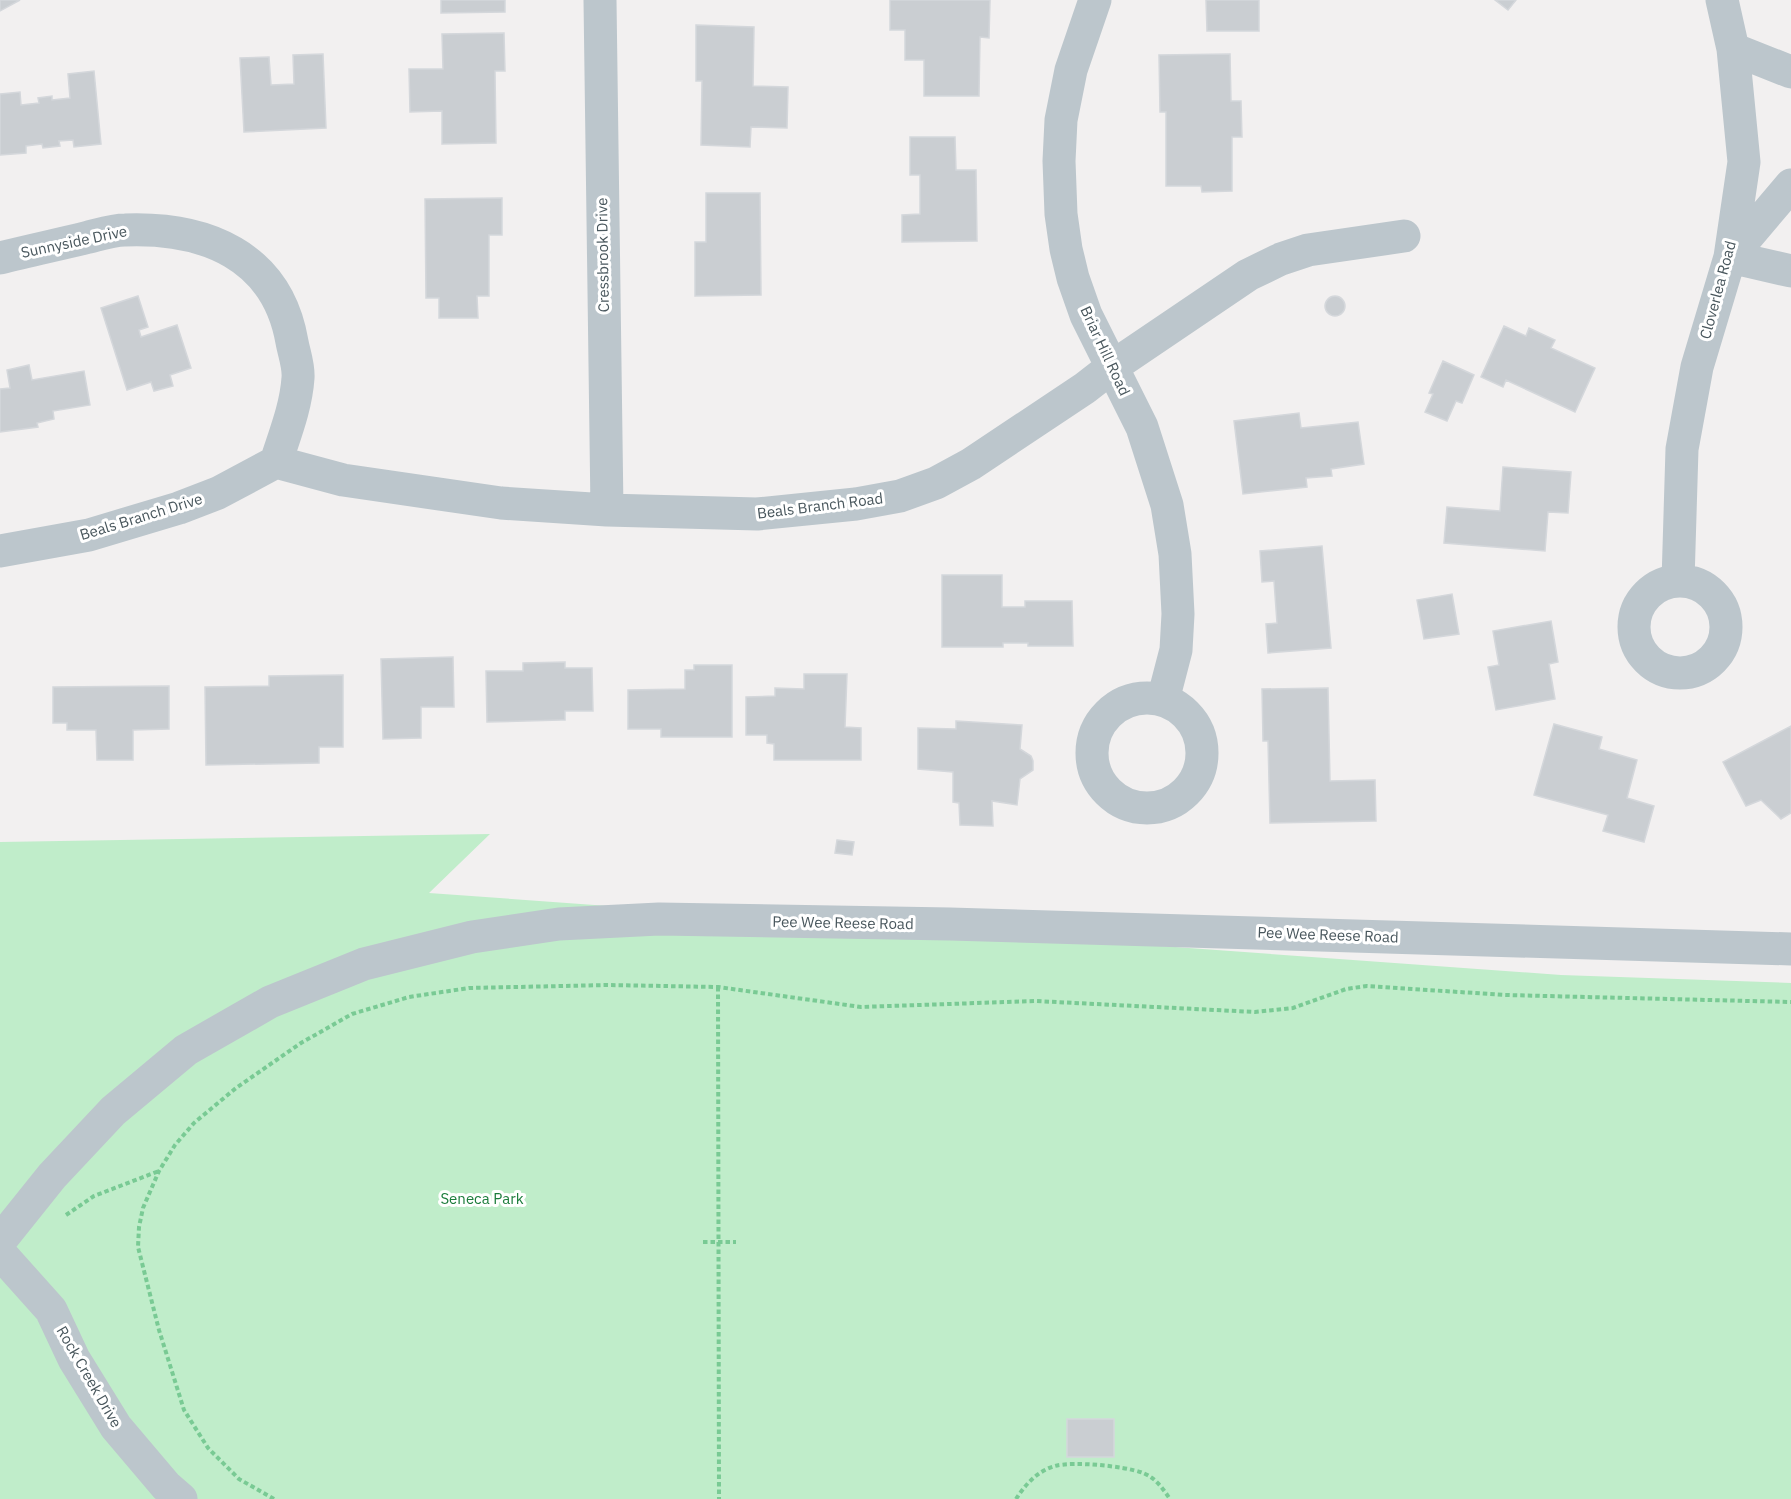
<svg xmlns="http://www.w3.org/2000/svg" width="1791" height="1499" font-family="'IBM Plex Sans',sans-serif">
<rect width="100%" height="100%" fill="#f2f0f0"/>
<path fill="#c0edca" d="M490 834 429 893 1561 975 1791 983V1499H0V842Z"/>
<path fill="#caced2" stroke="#d4d7db" stroke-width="1.5" d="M0 0H20L0 11Z
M441 0H505V12L441 13Z
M890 0H990L989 38 980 37 979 96H924V60H905V30H890Z
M1206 0H1259V31H1207Z
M1495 0H1516L1508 10Z
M696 25 754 27 753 86 788 87 787 128 751 127 750 147 701 145 702 81H696Z
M504 33 505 71H495L496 143 442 144V111L410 112 409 69H443L442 34Z
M323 54 326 128 244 132 240 58 269 57 271 85 294 84 293 55Z
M1230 54 1231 101H1241L1242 137H1232V191L1202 192 1201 186H1166V112H1160L1159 55Z
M94 71 101 144 74 147 73 140 59 141 60 146 43 148 42 144 26 146V153L0 155V94L20 92 21 105 39 103 38 98 52 96V100L70 98 68 74Z
M910 137H955L956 170H976L977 241 902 242V215L920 214V175H910Z
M706 193H760L761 295 695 296V242H706Z
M502 198V235H489V296H477L478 318H439V298H426L425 199Z
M138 296 148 327 139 330 141 337 177 325 191 368 170 375 173 386 154 391 151 382 127 390 101 308Z
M1325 306a10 10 0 1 1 20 0a10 10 0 1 1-20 0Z
M1504 326 1526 336 1529 328 1555 340 1551 348 1595 368 1575 412 1506 380 1503 387 1481 377Z
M1443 361 1474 375 1462 403 1456 401 1447 421 1425 412 1433 394 1429 393Z
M29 365 32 380 84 371 90 405 53 411 54 419 37 423 38 427 0 432V389L10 388 7 370Z
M1299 413 1301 428 1358 422 1364 464 1331 469 1332 476 1306 478 1307 487 1243 494 1234 421Z
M1503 467 1571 472 1568 513 1548 512 1545 551 1444 543 1447 507 1500 511Z
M1322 546 1331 648 1268 653 1266 624 1277 623 1274 581 1262 582 1260 551Z
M942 575H1002V607H1025V601H1072L1073 646H1028V643H1003V647H942Z
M1452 594 1459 634 1424 639 1417 600Z
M1551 621 1558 662 1549 664 1555 699 1496 710 1488 667 1499 665 1493 631Z
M453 657 454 707H421V738L383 739 381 659Z
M565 662V668H592L593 711H565V720H561L487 722 486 671H523V663Z
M694 665H732V737H661V729H628V690L685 689V670H694Z
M804 674H847L845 727 861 728V760H774V744L767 743V735H746V697L775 696V688L804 689Z
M343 675V747H319V763L206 765 205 687 269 686V676Z
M169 686V729L133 730V760H97L96 730H67V723H53V687Z
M1328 688 1330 781 1375 780 1376 821 1270 823 1268 741H1263L1262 689Z
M956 721 1022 725 1020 749 1031 756 1033 761V770L1020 779 1017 805 992 801 993 826 960 825 959 803 953 802V772L918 769V728L956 729Z
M1554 724 1602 737 1599 749 1637 760 1627 798 1654 806 1644 842 1603 831 1608 815 1534 795Z
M1791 726V813L1781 819 1761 800 1746 806 1723 762Z
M837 840 854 842 852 855 835 853Z
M1067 1419H1114V1457H1067Z"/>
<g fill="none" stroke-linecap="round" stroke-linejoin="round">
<path stroke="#79ca94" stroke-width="4" stroke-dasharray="4.5 3" stroke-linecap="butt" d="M718 987 719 1499
M66 1215 94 1196 159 1171
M703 1242H736
M274 1499 239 1479 208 1448 184 1410 159 1330 138 1247 139 1227 143 1208 159 1171 175 1145 194 1123 236 1088 301 1043 352 1014 409 997 469 988 608 985 718 987 861 1007 1036 1001 1255 1012 1293 1008 1346 989 1367 986 1505 995 1791 1002
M1016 1499C1025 1485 1037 1471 1055 1466 1073 1461 1125 1466 1143 1473 1156 1478 1163 1489 1170 1499"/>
<path stroke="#bcc6cc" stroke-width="33" d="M600 0 607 510
M1095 0 1071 70 1061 120 1059 161 1061 214 1066 249 1073 278 1086 315 1142 427 1167 505 1175 554 1178 614 1176 650 1163 700
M1733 49 1791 72
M1791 185 1730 257 1791 271
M0 258C28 251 56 245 85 238 98 235 112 230 125 230 205 227 277 255 292 342 294 353 299 366 298 378 296 407 285 434 276 462
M276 462 343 480 501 503 607 510 757 514 856 504 900 496 936 483 971 464 1085 388 1112 367 1248 275 1281 259 1308 250 1404 236
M0 551 89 535 179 508 218 493 276 462
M1678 581 1682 449 1697 367 1730 257 1744 162 1733 49 1722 0
M1634 627a46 46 0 1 1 92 0a46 46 0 1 1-92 0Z
M1092 753a55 55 0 1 1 110 0a55 55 0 1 1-110 0Z
M0 1241 52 1176 113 1111 186 1050 270 1002 364 964 472 937 559 924 659 919 950 924 1791 949
M0 1253 51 1310 74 1359 116 1427 166 1486 181 1499"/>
</g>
<g text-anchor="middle" stroke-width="6" stroke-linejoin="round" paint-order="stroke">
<g font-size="15" fill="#48565c" stroke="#fff">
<text transform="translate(74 242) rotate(-12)" y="5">Sunnyside Drive</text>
<text transform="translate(603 255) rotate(-91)" y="5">Cressbrook Drive</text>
<text transform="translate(1718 290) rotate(-75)" y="5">Cloverlea Road</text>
<text transform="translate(1105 351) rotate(65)" y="5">Briar Hill Road</text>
<text transform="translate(820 506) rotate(-7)" y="5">Beals Branch Road</text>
<text transform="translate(141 517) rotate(-17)" y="5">Beals Branch Drive</text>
<text transform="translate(843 923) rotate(1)" y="5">Pee Wee Reese Road</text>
<text transform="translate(1328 935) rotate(2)" y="5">Pee Wee Reese Road</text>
<text transform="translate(89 1377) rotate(60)" y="5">Rock Creek Drive</text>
</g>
<g font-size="15" fill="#1b7c3b" stroke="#fff">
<text x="482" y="1204">Seneca Park</text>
</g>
</g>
</svg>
